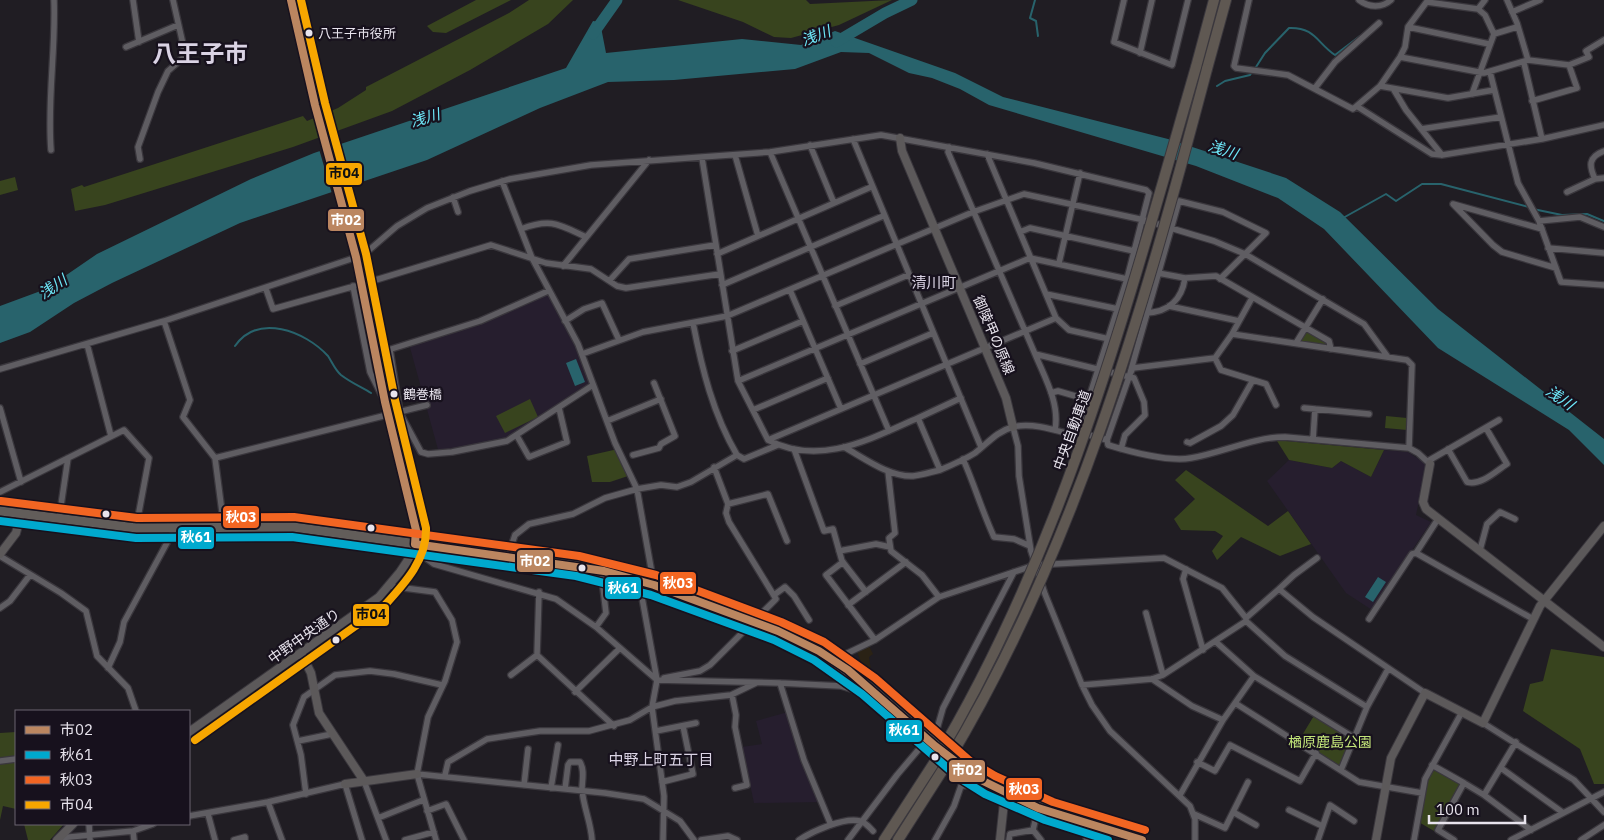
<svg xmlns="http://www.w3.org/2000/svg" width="1604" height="840" font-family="'IBM Plex Sans','Noto Sans JP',sans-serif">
<rect width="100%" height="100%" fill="#201d23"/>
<path fill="#2a2215" d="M869 646 873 654 869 657 871 670 866 674 857 652Z"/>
<path fill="#261e2e" d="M548 291 565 321 593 385 517 436 439 453 409 344 480 321Z
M1384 450 1408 452 1423 462 1426 467 1416 515 1431 522 1372 610 1346 593 1267 481 1289 460 1332 468 1341 461 1371 477Z
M788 712 822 802 754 803 742 747 762 744 756 721Z"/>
<path fill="#38441e" d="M476 0H511L446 33 433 32 427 26Z
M529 0H573L548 24 470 70 392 111 293 147 105 205 75 211 71 189 82 185 84 187 303 116 307 121 338 108 366 90V87L509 13Z
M678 0H806L810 4 892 0 839 25 791 38 774 37 743 22Z
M15 177 18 190 0 195V181Z
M1305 327 1329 341 1331 349 1296 343Z
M530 399 538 417 505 433 496 416Z
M1386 416 1407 418V430L1385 428Z
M1277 441H1286L1384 450 1371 477 1341 461 1332 468 1289 460Z
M618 449 631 475 610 482H592L587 456Z
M1186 470 1268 526 1288 511 1311 544 1280 556 1241 537 1217 560 1212 551 1223 536 1215 531 1181 530 1174 519 1195 499 1175 480Z
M1551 649 1604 657V784H1594L1580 749 1523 711 1530 684 1543 681Z
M1315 714 1353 737 1341 770 1298 742Z
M16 732V809L3 806 0 820V733Z
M1432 765 1464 783 1438 830 1434 831 1417 821 1422 793Z
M24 824H63V825L50 840H28Z"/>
<path fill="#28636c" d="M593 21 600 22 606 53 742 39 801 45 835 31 955 73 1003 97 1168 139 1286 178 1340 212 1438 309 1604 439V465L1569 430 1438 348 1324 229 1278 198 1196 166 989 105 960 89 932 78 909 73 869 53 841 52 795 69 674 80 608 82 540 108 427 160 240 223 112 283 74 303 30 332 0 343V306L46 289 97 254 251 179 314 153 566 68Z
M576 359 585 382 575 386 566 363Z
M1378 577 1386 582 1373 602 1365 597Z"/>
<path fill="#201d23" d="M333 144 346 189 332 194 319 149Z"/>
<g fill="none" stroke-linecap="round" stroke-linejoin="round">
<path stroke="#28636c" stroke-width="2" d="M1035 0 1030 18 1036 21 1038 36
M1256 67 1265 53 1289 28C1315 27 1317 43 1335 55L1360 36
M1217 86 1225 81 1250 75 1252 72
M1533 209 1562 215 1587 214 1604 221
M1343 218 1386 194 1396 201 1422 184H1441L1529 207
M235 346C258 313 305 331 328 356 332 362 335 370 341 375 350 382 361 387 371 393"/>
<path stroke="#28636c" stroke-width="11" d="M593 34 617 0
M836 42 885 13 912 0"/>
<defs>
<path id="street" d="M133 0 139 42
M1124 0 1114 42 1172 65 1188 0
M1249 0 1234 66 1236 68 1288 75 1353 109 1380 86 1400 57 1405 47 1408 27 1428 0
M1359 0C1369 8 1382 8 1391 0
M1507 0 1517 23 1528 60
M1427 2 1478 9 1485 15 1494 34 1472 94
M1478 9 1485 0
M1512 12 1540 0
M1408 27 1489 44
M1494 34 1517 27
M126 47 178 25
M1140 53 1152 0
M1400 57 1484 73 1528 60 1569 65 1589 57 1586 51 1604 40
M1524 63 1542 139
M1490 72 1518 183 1539 221 1561 282 1604 285
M1380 86 1448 98 1494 90
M1315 88 1335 62 1379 23
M1394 90 1406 110 1442 155
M1532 101 1577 88 1569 65
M1358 107 1432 154 1442 155 1542 139 1604 125
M1421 129 1501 117
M853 139 981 447
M810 145 834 203
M949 147 948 152 1035 354 1134 378 1144 402 1145 415 1125 435 1121 449
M51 150C47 100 56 50 54 0
M770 152 889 431
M987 154 1056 318 1069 330 1109 339
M735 155 758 236
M702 158 738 381 768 440C820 467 870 439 918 418L940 470C952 465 964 460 975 453 987 444 997 431 1013 427 1031 422 1055 430 1073 435L1078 432 1107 440 1108 445C1131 452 1168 462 1191 458 1222 453 1253 437 1285 437L1409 448 1418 453 1430 464
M140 159 138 147 158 92 168 71 184 57 185 53 173 0
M1595 179C1589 166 1588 157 1604 151
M502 181 532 258 578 344 615 443 637 489 654 585
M1567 192 1595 179 1604 178
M453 197 458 212
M1539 221 1580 217 1604 227
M521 229C551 218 558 224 586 237
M1542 229 1453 204 1493 245 1502 252 1556 268
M1020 232 1030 228 1134 251
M1548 248 1604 253
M717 254 871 187
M1059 263 1080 173
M563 266 649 160
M1158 273 1185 278 1216 276 1329 341 1331 349
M610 280 629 259 715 245
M371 281 387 368 382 382
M369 282 491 245 546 263 591 269 617 286 626 288 720 274
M722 285 883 216
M353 286 370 372 383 398
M266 289 273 309 355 286
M790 290 841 409
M1046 294 1118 309
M835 306 908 275
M1169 306 1239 321
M1146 313C1169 312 1182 299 1185 278
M164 321 190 400 183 417 215 458 224 527
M565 321 584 309 602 303 619 340
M693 323C702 369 713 414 737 455
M1232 334 1252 298
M1296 343 1323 299
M87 344 111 436
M390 350 400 413 421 452 428 454 452 452 507 441 593 385
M385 351 480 321 548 291
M732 351 803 321
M582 354 643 332 727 316 973 212 1024 194 1144 220 1214 241 1245 254 1364 324 1388 357
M1035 354C1045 378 1060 404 1055 430
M1215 358 1221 370 1266 384 1276 405
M860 364 933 333
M0 369 164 321 351 259 368 251 397 226 427 208 470 191 510 179 591 165 770 152 881 135 1034 163 1146 190 1149 193 1127 279 1078 432
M1130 374 1133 368 1215 358 1232 334 1407 360 1412 365 1409 448
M738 381 1030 258 1127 279
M1051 393 1058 391 1089 400
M0 408 21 482
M1304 408 1369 414
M753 410 828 378
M918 418 961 398
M607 421 661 399
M1013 427 1018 446 1019 476 1031 551 1045 594 1082 685 1092 705 1110 731 1190 806 1195 819V840
M517 436 529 457 567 442 559 408
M1313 439 1315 409
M768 440 1056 318
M1107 440 1129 377 1179 201 1223 212 1266 233 1220 279
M1187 442 1190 443 1221 426 1233 415 1253 380
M844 447C864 458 889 477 913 476 922 475 931 472 940 470
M794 449 824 531 833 529 842 561 866 592
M1448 449 1467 482C1481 486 1496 471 1507 464L1486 428
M633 455 659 448 661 444 675 436 654 383
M215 458 427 405
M963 459C975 486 982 511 994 537L1014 539 1030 546
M1428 461 1499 420
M888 471 895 533 889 538 891 551 922 575 939 597
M0 492 124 430 149 458 136 528
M728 504 768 494 787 541
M59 519 68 458
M415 544 419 553 434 564 556 599 596 627 657 680 780 683 841 686 861 692 868 686
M1480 550 1487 524 1500 512 1515 519
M839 551 876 544 890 547
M1416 553 1533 619
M0 556 61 593 86 611 97 656 128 688 136 711
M508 556 515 535 529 524 573 514 605 498 637 489 661 485 677 487 691 482 737 455 744 459 778 445
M843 562 826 575 875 640
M1186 569 1183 579 1203 650
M639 581 657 680 652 707 664 796 663 840
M389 586 435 592 452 620 457 642 445 681 428 717 417 774 436 840
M1279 589 1294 575 1317 558
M774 595 785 587 794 596 809 620
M848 605 906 562
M0 608 10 601 30 575
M1146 613 1163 675
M1369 619 1412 554 1416 553 1438 519
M1246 621 1285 656 1367 707
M596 627 606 613 602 579 604 571
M537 655 614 726
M833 660 875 640 939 597 1035 565 1164 558 1222 588 1246 618
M108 668 120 642 124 622 175 528
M511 675 537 655 539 592
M1254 676 1353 737
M664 678 700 671 710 665 776 599 729 522 726 513 728 504 714 467
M1152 679 1192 706 1223 720
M780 683 804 760 831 825
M1082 685 1152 679 1163 675 1246 621V618L1279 589 1313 617 1425 693
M575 692 620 648
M732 695 736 715 735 727 747 785 735 788
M1235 703 1359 782 1422 793
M1483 723 1574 780 1604 812
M656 731 696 723
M298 741 332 734
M0 761 16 759
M1197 762 1215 771 1230 745 1300 781 1316 753
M1432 765 1464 783 1438 830 1454 840
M1501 768 1562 812
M1341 770 1367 707 1388 669
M417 774 605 793 644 799 680 821 694 840
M445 775 448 762 487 739 540 731H589L630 720 652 707 675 701 731 695 756 683
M364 781 386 840
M662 782 693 774 683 726
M1464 783 1484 795 1531 830
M524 785 528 749
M551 788 558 745
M565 789 568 765 570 762H580C585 771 582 780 582 789 583 806 591 822 592 840
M306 794 301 755 293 725 304 697 335 675 370 671 394 674 442 685
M1180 795 1223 720 1254 676 1216 642
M1484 795 1516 742
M268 802 282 840
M1038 808 1033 830 1041 840
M1289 810 1322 826
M427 811 446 804 464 840
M1233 812 1256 825
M208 814 215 840
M1194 814 1225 828 1248 782
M189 816 268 802 345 784 362 840
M378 818 423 800
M1080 821 1087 840
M89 824 90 840
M133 831 134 840
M59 838 133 831 153 824
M234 840 245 837V840
M405 840 434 832
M701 840 728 836 737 840
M799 840C813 831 844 817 860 821 865 822 869 827 873 831
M848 840 897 775 919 749 929 741 937 729 943 708 1014 572
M935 840 954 806 961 786 972 785 977 778
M1009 840 1010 834 1033 830
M1318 840 1330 805 1354 821
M1414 840 1425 779 1462 712
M1511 840 1604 792
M1581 840 1604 825"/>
<path id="secondary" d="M900 138 902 151 1006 398 1013 427
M1430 464 1423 502 1426 509 1604 647
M0 554 16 533 21 514
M301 653 311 673 319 713 364 781
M189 732 379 597 400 572 412 554 415 544 416 530 385 402 356 257 315 105 291 0
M345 784 417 774
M57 840 73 824
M1000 840 1005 793
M1376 840 1391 758 1425 693 1483 723 1540 606 1604 526"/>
<path id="primary" d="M0 511 136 528 293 527 578 566 654 585 778 631 819 651 868 686 964 769 990 785 1049 811 1142 840"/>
<path id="highway" d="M1196 67 1214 0
M1207 69 1226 0
M884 840 934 763
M898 840 942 771"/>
</defs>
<use href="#street" stroke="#3a373d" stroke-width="8"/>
<use href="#secondary" stroke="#3a373d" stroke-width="10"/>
<use href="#primary" stroke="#3a373d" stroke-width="11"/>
<use href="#highway" stroke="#3a373d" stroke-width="12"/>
<use href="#street" stroke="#5f5d62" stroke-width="5.5"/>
<use href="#secondary" stroke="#5c595a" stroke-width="8"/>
<use href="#primary" stroke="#625d5a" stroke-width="9"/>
<use href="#highway" stroke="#5f5852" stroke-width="10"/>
<defs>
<path id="highway-bridge" d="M934 763C1064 548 1127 306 1196 67
M942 771C1074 556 1143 311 1207 69"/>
</defs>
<use href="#highway-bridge" stroke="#3a373d" stroke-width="12" stroke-linecap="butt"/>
<use href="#highway-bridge" stroke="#5f5852" stroke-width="10"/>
<defs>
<path id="bus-1" d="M291 0 315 105 356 257 385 402 416 530 415 544 604 571 654 585 778 631 819 651 848 670 935 746 977 778 1038 808 1142 840"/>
<path id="bus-2" d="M0 521 136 538 292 537 576 576 651 595 774 640 814 660 862 694 958 777 985 794 1045 820 1108 840"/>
<path id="bus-3" d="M1 501 137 518 294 517 579 556 656 575 781 622 824 642 875 678 970 761 995 776 1053 802 1145 830"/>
<path id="bus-4" d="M195 740 385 605C406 582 427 559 426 528L395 400 366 254 325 103 301 0"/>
</defs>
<use href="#bus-1" stroke="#17111d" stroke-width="11"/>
<use href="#bus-2" stroke="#17111d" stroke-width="11"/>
<use href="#bus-3" stroke="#17111d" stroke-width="11"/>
<use href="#bus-4" stroke="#17111d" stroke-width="11"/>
<use href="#bus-1" stroke="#bb8660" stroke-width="8"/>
<use href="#bus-2" stroke="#00a9ce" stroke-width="8"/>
<use href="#bus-3" stroke="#f26522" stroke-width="8"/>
<use href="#bus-4" stroke="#f7a600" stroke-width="8"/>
</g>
<g fill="#e8e4ed" stroke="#17111d" stroke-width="2">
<circle cx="309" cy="33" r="4.5"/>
<circle cx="394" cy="394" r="4.5"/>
<circle cx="106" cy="514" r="4.5"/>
<circle cx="371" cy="528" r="4.5"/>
<circle cx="582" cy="568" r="4.5"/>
<circle cx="336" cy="640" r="4.5"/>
<circle cx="935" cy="757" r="4.5"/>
</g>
<g text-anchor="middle" stroke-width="4.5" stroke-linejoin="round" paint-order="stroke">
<g font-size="13" fill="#e8e4ed" stroke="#17111d" text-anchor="start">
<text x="318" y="38">八王子市役所</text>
<text x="403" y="399">鶴巻橋</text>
</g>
<g font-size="14" fill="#e8e4ed" stroke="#17111d">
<text transform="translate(994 335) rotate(67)" y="5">御陵甲の原線</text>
<text transform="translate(1072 430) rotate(-70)" y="5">中央自動車道</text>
<text transform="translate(304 636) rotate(-35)" y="5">中野中央通り</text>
</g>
<g font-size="14" fill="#c2e479" stroke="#17111d">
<text x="1330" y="747">楢原鹿島公園</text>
</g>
<g font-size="15" font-style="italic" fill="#6ee9fa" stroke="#17111d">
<text transform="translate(816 36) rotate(-21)" y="5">浅川</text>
<text transform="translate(425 118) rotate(-16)" y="5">浅川</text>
<text transform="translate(1223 150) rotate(18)" y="5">浅川</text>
<text transform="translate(53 287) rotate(-34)" y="5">浅川</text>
<text transform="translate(1560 398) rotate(35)" y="5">浅川</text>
</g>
<g font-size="15" fill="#dad3e4" stroke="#17111d">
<text x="934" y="288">清川町</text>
<text x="661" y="765">中野上町五丁目</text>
</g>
<g font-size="24" font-weight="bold" fill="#dad3e4" stroke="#17111d">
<text x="200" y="62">八王子市</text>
</g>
</g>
<g stroke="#17111d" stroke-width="2">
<rect x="325" y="162" width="38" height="24" rx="5" fill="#f7a600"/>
<rect x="327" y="208" width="38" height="24" rx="5" fill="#bb8660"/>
<rect x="222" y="505" width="38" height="24" rx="5" fill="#f26522"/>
<rect x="177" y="526" width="38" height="24" rx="5" fill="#00a9ce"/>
<rect x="516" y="549" width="38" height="24" rx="5" fill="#bb8660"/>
<rect x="659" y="571" width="38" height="24" rx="5" fill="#f26522"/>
<rect x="604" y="576" width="38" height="24" rx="5" fill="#00a9ce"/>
<rect x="352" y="603" width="38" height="24" rx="5" fill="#f7a600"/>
<rect x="885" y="719" width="38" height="24" rx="5" fill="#00a9ce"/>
<rect x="948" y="759" width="38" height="24" rx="5" fill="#bb8660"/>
<rect x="1005" y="777" width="38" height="24" rx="5" fill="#f26522"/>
</g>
<g font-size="14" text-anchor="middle" font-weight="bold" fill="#fff">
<text x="346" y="225">市02</text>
<text x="241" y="522">秋03</text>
<text x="196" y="542">秋61</text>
<text x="535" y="566">市02</text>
<text x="678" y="588">秋03</text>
<text x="623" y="593">秋61</text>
<text x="904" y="735">秋61</text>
<text x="967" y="775">市02</text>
<text x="1024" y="794">秋03</text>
</g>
<g font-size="14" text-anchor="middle" font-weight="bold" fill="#111">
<text x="344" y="178">市04</text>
<text x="371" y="619">市04</text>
</g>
<rect x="15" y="710" width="175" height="115" fill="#17111d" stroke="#6b6570"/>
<rect x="25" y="726" width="25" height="8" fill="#bb8660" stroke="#6b6570"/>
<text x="60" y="735" font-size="15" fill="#e8e4ed">市02</text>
<rect x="25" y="751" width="25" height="8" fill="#00a9ce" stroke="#6b6570"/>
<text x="60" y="760" font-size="15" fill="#e8e4ed">秋61</text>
<rect x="25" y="776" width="25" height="8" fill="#f26522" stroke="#6b6570"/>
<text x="60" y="785" font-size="15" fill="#e8e4ed">秋03</text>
<rect x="25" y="801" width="25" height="8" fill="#f7a600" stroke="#6b6570"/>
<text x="60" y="810" font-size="15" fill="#e8e4ed">市04</text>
<path d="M1429 815v8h96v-8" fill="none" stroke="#e8e4ed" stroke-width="2.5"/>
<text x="1436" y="815" font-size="15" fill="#e8e4ed" stroke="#17111d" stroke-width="4" paint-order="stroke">100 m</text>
</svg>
